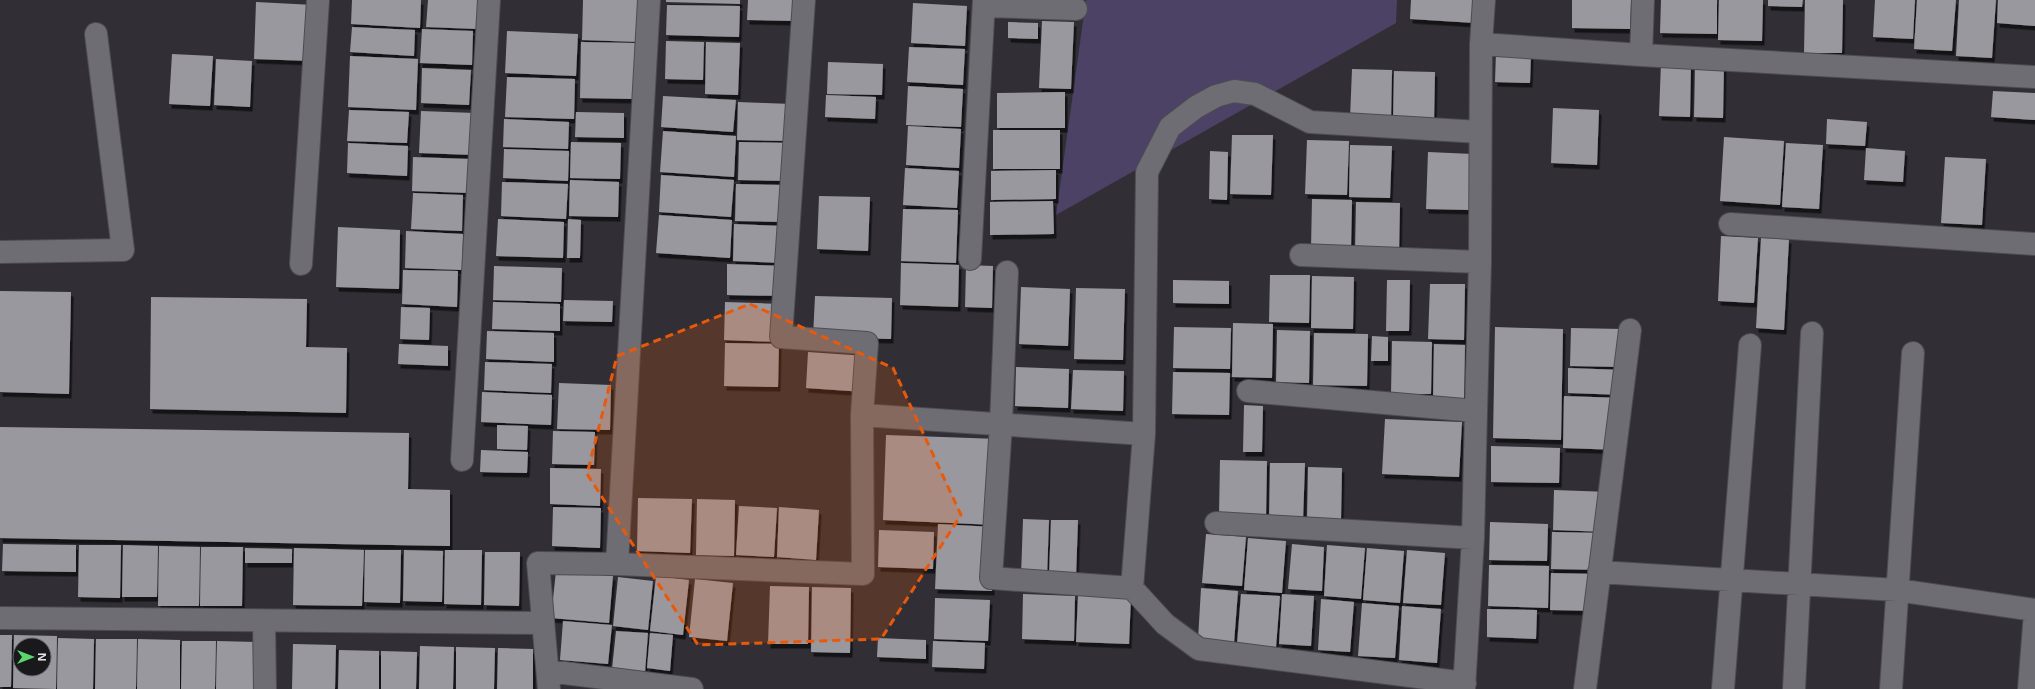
<svg xmlns="http://www.w3.org/2000/svg" width="2035" height="689" font-family="'Open Sans',sans-serif">
<defs>
<filter id="shadow"><feDropShadow dx="2.5" dy="4.5" stdDeviation="0" flood-color="#0009"/></filter>
</defs>
<rect width="100%" height="100%" fill="#312f35"/>
<path fill="#4c4266" d="M1086 0H1397L1396 23 1056 215Z"/>
<path fill="#9a989f" fill-rule="evenodd" filter="url(#shadow)" d="M352 0H421L420 28 351 24Z
M428 0H478L477 29 426 27Z
M583 0H641L640 42 582 40Z
M666 0H740V4L666 2Z
M748 0H796L795 21 747 20Z
M1411 0H1476L1475 23 1410 19Z
M1572 0H1631L1630 29 1572 28Z
M1661 0H1717V34L1660 33Z
M1719 0H1763L1762 41 1718 40Z
M1768 0H1803L1802 7 1768 6Z
M1805 0H1843L1842 53H1804Z
M1875 0H1915L1913 39 1873 37Z
M1917 0H1956L1952 51 1914 49Z
M1959 0H1996L1992 58 1956 56Z
M1998 0H2035V26L1997 23Z
M256 2 314 5 311 61 254 59Z
M913 3 967 6 965 46 911 43Z
M667 5 740 6 739 37 666 35Z
M1042 21 1074 22 1071 89 1039 88Z
M1008 22 1038 23V39L1008 38Z
M352 27 415 30 414 56 350 52Z
M422 29 473 31 472 65 420 63Z
M507 31 578 34 576 76 505 73Z
M666 41 704 42 703 80 665 79Z
M581 42 635 43 634 99 580 98Z
M706 42 740 43 738 95 705 94Z
M909 47 965 49 963 85 907 82Z
M1496 52 1531 54 1530 83 1495 82Z
M172 54 213 56 210 106 169 104Z
M350 56 418 59 416 110 348 107Z
M216 59 252 61 250 107 214 105Z
M828 62 883 64 882 95 827 94Z
M1661 62H1691L1690 117 1659 116Z
M1695 65H1724L1723 118 1694 117Z
M422 68 471 70 469 105 421 103Z
M1352 69 1392 70 1391 120 1350 119Z
M1394 71 1435 72 1434 122 1393 120Z
M507 77 575 79 574 119 505 117Z
M908 86 963 89 961 127 906 125Z
M1993 91 2035 93V120L1991 117Z
M1065 92V128H997V93Z
M826 95 876 97 875 119 825 117Z
M663 96 736 100 733 132 661 127Z
M738 102 792 104 791 141 737 140Z
M1553 108 1599 110 1597 165 1551 163Z
M349 110 409 112 407 143 347 141Z
M421 111 475 113 474 155 419 153Z
M576 112 624 113V138L575 137Z
M504 119 569 122 568 149 503 147Z
M1827 119 1867 122 1865 146 1826 144Z
M908 126 961 129 959 168 906 165Z
M993 130H1060V169H993Z
M663 131 736 136 734 177 660 172Z
M1232 135H1273L1271 195 1230 194Z
M1724 137 1784 141 1780 205 1720 201Z
M1307 140 1349 141 1347 195 1305 194Z
M571 142 621 143 620 179 570 178Z
M739 142 791 143 790 181 738 180Z
M348 143 408 146 407 176 347 173Z
M1786 143 1823 145 1819 209 1782 207Z
M1350 145 1392 146 1390 198 1349 197Z
M1866 148 1905 151 1903 182 1864 180Z
M504 149 569 151 568 181 503 178Z
M1210 151 1228 152 1227 200 1209 199Z
M1428 152 1473 154 1471 210 1426 209Z
M413 157 470 159 469 193 412 191Z
M1945 157 1986 159 1982 225 1941 223Z
M905 168 959 171 957 208 903 205Z
M1056 170V199L991 200V171Z
M661 175 734 180 731 217 659 212Z
M570 180 619 182 618 217 569 216Z
M502 182 568 184 566 219 501 216Z
M736 184 785 185 784 222 735 221Z
M413 193 463 195 462 231 411 229Z
M819 196 870 197 868 251 817 249Z
M1312 199 1352 200 1351 249 1311 248Z
M1053 201 1054 234 990 235V202Z
M1356 202 1400 203 1399 253 1355 252Z
M903 209 958 210 956 263 901 261Z
M659 215 732 220 730 258 656 253Z
M498 219 564 222 563 258 496 256Z
M568 219 581 220 580 258H567Z
M734 224 784 226 783 263 733 261Z
M338 227 400 230 399 289 336 287Z
M406 231 463 234 462 270 405 268Z
M1721 236 1758 238 1754 303 1718 301Z
M1761 238 1789 239 1784 330 1756 328Z
M901 263 959 265 958 307 900 305Z
M727 264 784 266 783 296 727 295Z
M966 265 993 266 992 308 965 307Z
M494 266 562 268 561 302 493 300Z
M403 270 458 271 457 307 402 304Z
M1270 275H1310L1309 323 1269 322Z
M1312 276 1354 277 1353 329 1311 328Z
M1173 280 1229 281V304L1173 303Z
M1387 280H1410L1409 331H1386Z
M1430 284H1465L1464 340 1428 339Z
M1021 287 1070 289 1068 346 1019 344Z
M1076 288 1125 289 1123 360 1074 359Z
M0 291 71 292 69 394 0 392Z
M815 296 892 298 891 339 813 337Z
M151 297 307 299 306 347 347 348 346 413 150 409Z
M564 300 613 301 612 322 563 321Z
M493 302 560 304V331L492 329Z
M725 302 783 304 782 342 724 340Z
M401 307 430 308 429 340 400 339Z
M1233 323 1273 324 1272 378 1232 377Z
M1174 327 1231 328 1230 369 1173 368Z
M1495 327 1563 329 1561 440 1493 438Z
M1571 328 1623 329 1622 367 1570 366Z
M1277 330 1310 331 1309 383 1276 382Z
M487 331 554 333V362L486 359Z
M1314 333 1368 334 1367 386 1313 385Z
M1372 336 1388 337V361H1371Z
M1392 341 1432 342 1431 394H1391Z
M725 343 779 344 778 387 724 386Z
M399 344 448 346V366L398 364Z
M1434 344 1465 345 1464 398H1433Z
M808 352 866 356 864 392 806 388Z
M485 362 552 364 551 393 484 390Z
M1016 367 1069 369 1068 408 1015 406Z
M1568 368 1624 370V395L1568 393Z
M1073 370 1124 371 1123 411 1071 409Z
M1173 372 1230 373 1229 415 1172 414Z
M559 383 611 385 610 430 557 429Z
M482 392 552 395 551 425 481 422Z
M1564 396 1622 398 1621 450 1563 448Z
M1244 405 1263 406 1262 452H1243Z
M1385 419 1462 422 1459 477 1382 474Z
M497 425 528 426 527 450 497 449Z
M0 427 409 433 408 489 450 490V546L0 538Z
M553 431 595 432 594 465 552 464Z
M886 435 999 439 996 525 883 520Z
M1491 446 1560 448 1559 483 1491 482Z
M481 450 528 452 527 473 480 472Z
M1220 460 1267 461 1266 517 1219 516Z
M1270 463H1305L1303 521 1269 520Z
M1308 467 1342 468 1341 520 1307 519Z
M550 468 601 469 600 506 550 504Z
M1554 490 1610 492 1609 532 1553 530Z
M638 498 692 499 690 553 637 551Z
M697 499 735 500 734 556 696 555Z
M739 506 777 508 774 557 736 555Z
M553 507 601 508 600 548 552 546Z
M779 507 819 510 816 560 777 557Z
M1023 519 1049 520 1047 577 1021 576Z
M1051 520H1078L1076 577 1049 576Z
M1490 522 1548 524 1547 561 1489 560Z
M938 524 994 527 992 591 935 589Z
M879 530 934 532 933 569 878 567Z
M1552 532 1605 533 1604 570 1551 569Z
M1206 534 1246 537 1242 586 1202 583Z
M1248 538 1286 541 1282 593 1244 590Z
M3 544 76 545V572L2 571Z
M1292 544 1324 547 1322 591 1288 589Z
M79 545H121L120 598 78 597Z
M123 545 158 546 157 597H122Z
M1327 545 1365 548 1361 599 1324 596Z
M159 546 200 547 199 606H158Z
M201 547H243L242 606H200Z
M245 548 292 549V563H245Z
M294 548 364 550 362 606 293 605Z
M1367 548 1404 551 1400 603 1363 600Z
M365 550H401L400 603 364 602Z
M404 550 443 551 442 602 403 601Z
M445 550H482L481 605 444 604Z
M1407 550 1445 553 1441 605 1403 603Z
M485 552H520L519 606 484 605Z
M1489 565 1549 566 1548 608 1488 606Z
M556 571 613 576 609 623 551 618Z
M1551 573 1599 574 1598 611 1550 610Z
M656 576 689 580 683 635 650 631Z
M618 577 653 581 648 630 613 626Z
M695 579 733 583 727 641 689 637Z
M770 586 809 587 808 644H768Z
M812 587 851 588 850 653 811 652Z
M1201 588 1238 591 1234 643 1198 640Z
M1023 594 1075 596 1074 641 1022 639Z
M1241 594 1280 596 1276 647 1237 644Z
M1282 594 1314 596 1311 646 1279 644Z
M1078 595 1131 597 1129 644 1076 642Z
M935 598 990 600 988 641 934 639Z
M1321 599 1354 602 1350 652 1318 650Z
M1362 603 1399 606 1395 658 1358 656Z
M1402 606 1441 609 1437 663 1399 660Z
M1487 609 1537 610 1536 639 1487 637Z
M563 621 612 625 608 664 560 660Z
M616 631 648 633 645 672 612 669Z
M650 633 673 635 670 671 647 668Z
M0 635H12L11 687H0Z
M14 635 57 636 56 689 13 688ZM20 645H44V669H20Z
M58 638 94 639 93 689H57Z
M878 638 926 640V659L877 657Z
M96 639H137L136 689H95Z
M138 639 180 640V689H137Z
M182 641H216L215 689H181Z
M217 641 257 642 256 689H216Z
M933 641 985 643 984 669 932 667Z
M293 644 336 645 335 689H292Z
M420 646 454 647 453 689H419Z
M456 647 495 648 494 689H456Z
M498 648 533 649V689H497Z
M339 650 379 651V689H338Z
M381 651 417 652 416 689H381Z"/>
<g fill="none" stroke-linecap="round" stroke-linejoin="round">
<defs>
<path id="minor" d="M804 0 781 337 867 343 862 415 1144 434
M984 6 1076 9
M1481 44 1641 55 2035 77
M1641 55 1643 0
M1730 224 2035 244
M0 252 123 250 96 34
M1301 255 1480 262
M970 259 984 0
M301 264 318 0
M1007 272 1001 424 991 578 1132 588
M1248 391 1476 411
M462 460 489 0
M1216 523 1473 538
M617 564 649 0
M1599 572 1897 590 2035 610
M0 618 543 623
M264 621 265 689
M548 671 692 689
M1465 683 1199 649 1165 624 1132 588 1144 434 1147 172 1170 127 1196 107 1216 96 1234 91 1255 94 1310 122 1480 132
M549 689 538 563 617 564 863 574 862 415
M1464 689 1473 538 1476 411 1480 262 1481 44 1484 0
M1585 689 1630 330
M1723 689 1750 345
M1794 689 1812 333
M1891 689 1913 353
M2029 689 2035 613"/>
</defs>
<use href="#minor" stroke="#4d4c51" stroke-width="24"/>
<use href="#minor" stroke="#6f6d74" stroke-width="22"/>
</g>
<path fill="#e8590c" fill-opacity="0.2" stroke="#e8590c" stroke-width="3" stroke-dasharray="8 5" stroke-linejoin="round" d="M750 304 893 368 961 515 881 639 698 645 587 474 617 356Z"/>
<g transform="translate(32 657) rotate(90)"><circle r="19" fill="#19181a" stroke="#69686b"/>
<path d="M0-3L7 15L0 10L-7 15Z" fill="#5cd56d"/>
<text y="-6" font-size="11" font-weight="bold" text-anchor="middle" fill="#e2e1e5">N</text>
</g>
</svg>
